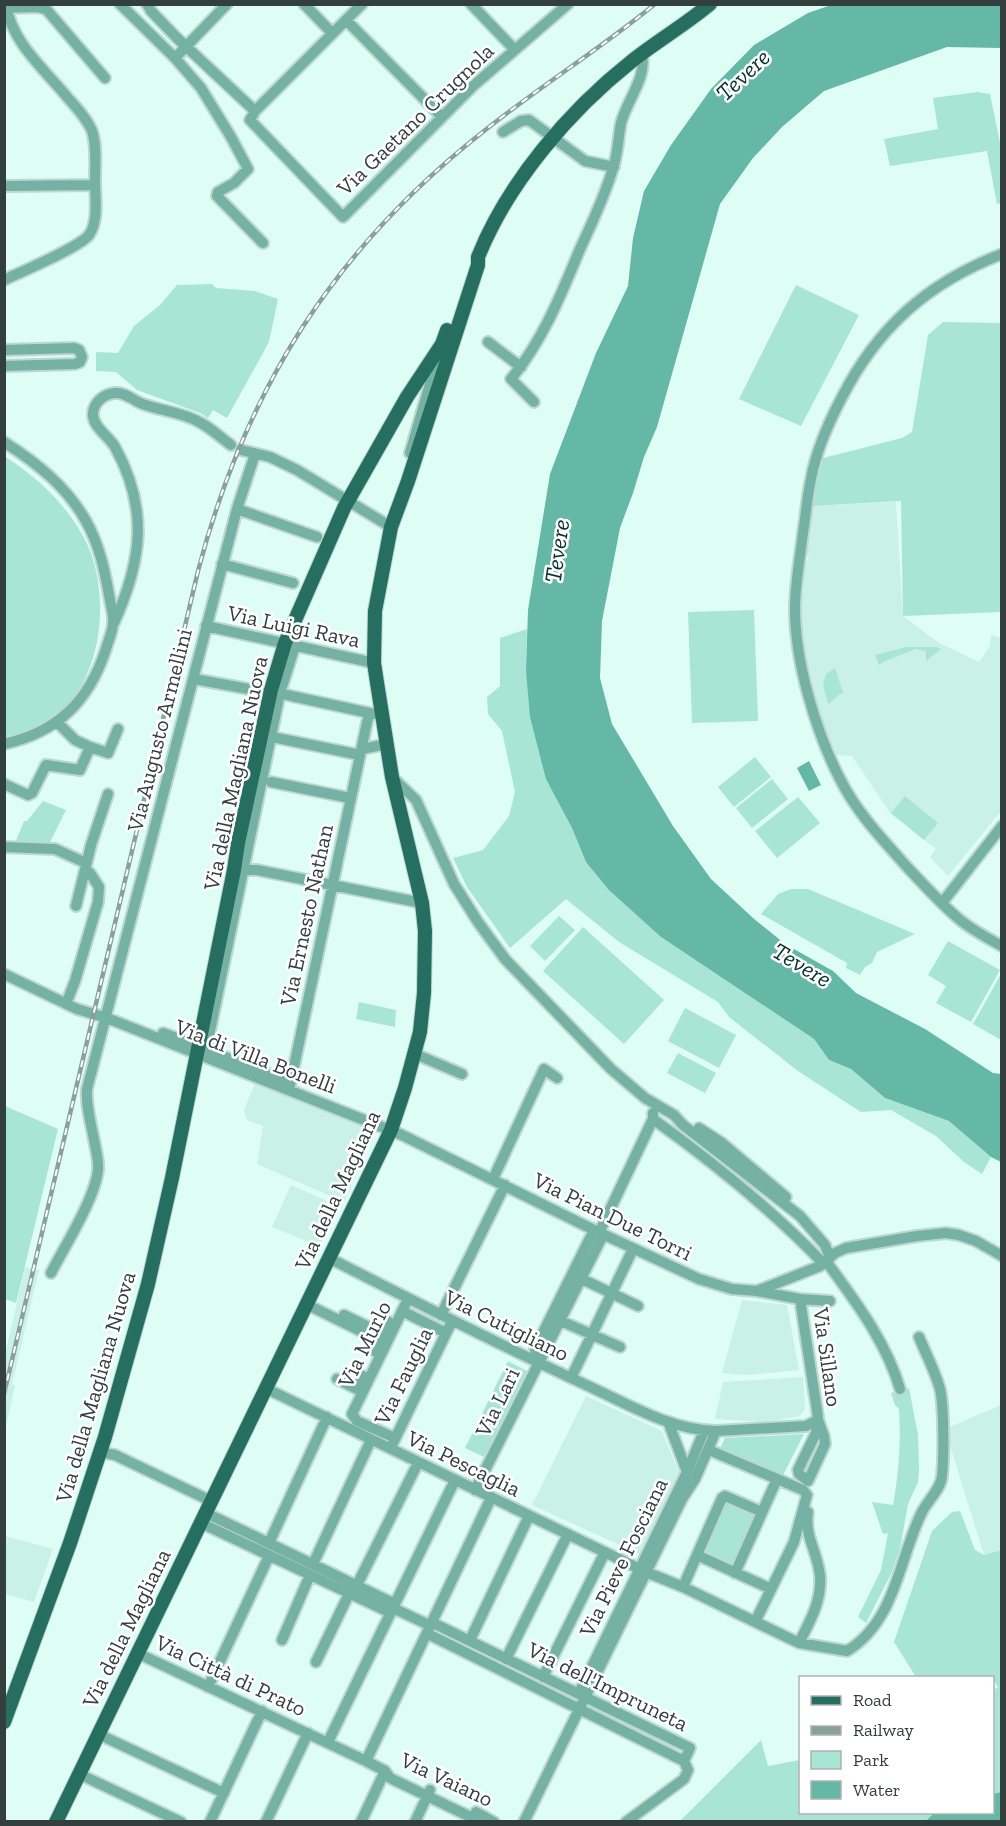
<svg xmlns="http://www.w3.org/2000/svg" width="1006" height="1826" font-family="'Zilla Slab',serif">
<rect width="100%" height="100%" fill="#defef5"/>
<path fill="#c9f1e7" d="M896 502 903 616 939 643 979 662 990 646 991 635 1001 638V811L948 876 930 857 936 849 890 813 852 756 837 755 820 718 803 642 801 594 803 593 804 588 802 586 804 567 809 558 806 553 811 506Z
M255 1083 376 1131 344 1202 257 1164 263 1126 247 1120 244 1110Z
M291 1185 341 1207 319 1246 272 1227Z
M25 1267 39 1270 12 1384 15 1385 5 1431V1355Z
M742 1300 787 1305 799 1370 749 1375 722 1373Z
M803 1377 805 1409 800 1416 765 1422 715 1419 723 1382Z
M586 1396 662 1431 679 1473 639 1554 532 1505Z
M1001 1405V1550L984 1555 945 1429Z
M4 1536 53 1549 34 1602 5 1594Z"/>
<path fill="#a8e5d5" d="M977 92 990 94 1001 148V203L997 204 987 151 890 166 884 139 938 129 933 98Z
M212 284 216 288 255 291 278 299 269 342 227 418 213 410 208 418 200 413 137 390 116 372 96 371V352L118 353 134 326 160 305 177 285Z
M796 285 859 315 801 426 739 399Z
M943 322 1001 323V612L903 616 901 501 811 506 823 458 902 438 912 432 928 335Z
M4 456C37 477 64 502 83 536 111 586 105 671 62 710 45 724 25 732 5 737Z
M754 610 758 721 692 723 688 612Z
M527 629 526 670 572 828 586 861 661 937 814 1039 829 1060 851 1069 885 1098 949 1121 991 1157 982 1174 964 1162 936 1136 891 1110 861 1112 798 1071 729 1017 718 1002 619 942 566 899 510 948 467 887 453 858 483 850 509 816 515 792 502 731 488 714 487 697 500 686V638Z
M906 647H936L941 649 926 661V651L915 649 883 662 879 665 875 655Z
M835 668 843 693C836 694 834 702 828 704L823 685 826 674Z
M755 757 771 777 734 807 718 787Z
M772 779 788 799 752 828 736 808Z
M905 796 938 823 924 840 891 813Z
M798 797 820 823 777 858 755 831Z
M43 801 66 810 48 846 15 843 24 821H27Z
M791 889H808L915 934 877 952 872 963 865 967 860 975 846 968 847 963 761 914 778 894Z
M559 916 575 930 545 961 530 946Z
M583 927 664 1000 624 1044 543 971Z
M948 941 1000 970 971 1022 936 1003 946 986 928 975Z
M1001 974V1040L973 1024Z
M359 1002 396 1010 395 1027 356 1019Z
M685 1008 736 1035 719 1068 668 1041Z
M678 1053 716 1073 705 1093 667 1073Z
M5 1106 58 1129 16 1303 5 1299Z
M508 1361 527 1371 484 1457 465 1448Z
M909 1388 918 1435 919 1471 918 1482 908 1504 900 1549 891 1574 866 1623 858 1617 881 1570 888 1533 883 1534 872 1502 893 1505C899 1473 901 1441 899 1409L895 1405 891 1393Z
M804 1434 782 1477 720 1449 725 1438Z
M724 1500 757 1514 733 1566 700 1552Z
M960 1511 975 1550 984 1555 1001 1550V1792L993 1794V1689L998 1688C994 1680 993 1679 987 1676L916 1677 894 1642 932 1531 952 1512Z
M761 1740 768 1766 800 1760V1812L934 1813 926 1822H679Z"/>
<path fill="#64b8a5" d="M834 4 1001 5V48L947 47 824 91 782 127 753 158 720 204 657 427 644 457 633 493 620 528 602 621 600 678 612 724 673 826 711 879 753 918 785 944 833 971 856 993 925 1029 993 1073 1001 1074V1162L991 1157 949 1121 885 1098 851 1069 829 1060 814 1039 661 937 609 890 586 862 572 828 546 779 530 717 526 670 528 610 550 474 596 353 628 286 633 238 644 191 671 145 711 89 754 45 808 13Z
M809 761 821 785 809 791 797 768Z
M1001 1792V1821H926L934 1813 992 1812 993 1794Z"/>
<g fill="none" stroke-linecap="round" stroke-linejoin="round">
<defs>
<path id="minor" d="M120 4 175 58 201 88 231 137 248 169 234 183 218 192 217 196 263 243
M147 4 151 11 177 38 255 111
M304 4 332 33
M362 4 255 111 250 120 343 217 473 86 568 4
M471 4 514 49
M4 8 37 7 46 9 105 78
M346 20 442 117
M175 58 227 4
M503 132 521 121 529 120 585 161 614 167
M4 186 95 185
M1002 254C927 283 877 328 841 399 828 424 816 451 811 479 807 497 806 515 803 533 800 558 795 584 795 609 795 662 816 732 840 779 857 813 883 840 908 868 925 886 941 904 959 919 972 930 987 938 1002 946
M4 280C21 272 80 247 89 235 99 221 95 197 95 181 95 165 97 146 92 131 87 119 77 108 68 98 45 70 11 42 6 4
M488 342 521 367
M4 350 74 348 79 350 82 357 80 362 75 364 4 366
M534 402 511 379C543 340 561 295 580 249 592 223 605 196 613 168 618 154 618 138 621 123 627 100 647 78 642 54
M4 442C37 463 67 487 86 521 100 546 105 572 110 600 111 607 114 616 113 623 113 631 108 641 106 649 89 701 58 732 4 744
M241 450 270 457 297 470 391 527 392 521
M410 453 439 353
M237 509 317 537
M222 564 293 583
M114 623C142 561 149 509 115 447 109 436 92 427 93 413 94 402 104 394 115 393 124 392 132 399 140 403 160 411 183 412 201 423 212 429 221 438 231 445
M206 626 374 663
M194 679 259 691
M287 695 374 714
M58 723 75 740 90 747
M277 738 360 755
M362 749 387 744
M392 777 416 800 454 884 478 922 505 959 611 1069 645 1098 674 1115 683 1125 800 1216 825 1245 830 1258
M271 782 350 798
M4 784 28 795 32 793 46 765 80 770 90 747 108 753 118 729
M4 847 55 849 86 863V868
M240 870H257L422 903
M942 903 1002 826
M76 906 91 845 108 794
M4 974 77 1009 107 1018 402 1135 594 1230 699 1279 732 1289 757 1291 800 1299 830 1301
M66 1004 75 981 98 902 99 887 90 873
M163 1033 290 1082
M196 1054 206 1050 280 693 295 646
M415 1054 462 1074
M289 1090 369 713
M653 1119C713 1162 772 1210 823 1263
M699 1128 722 1143 786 1197
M493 1179 544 1069 557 1078
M599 1233 653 1119V1113
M329 1258C413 1301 498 1344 584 1384 626 1403 669 1430 716 1431L806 1426 818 1420
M826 1261C855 1301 886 1341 900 1389
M51 1273C64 1247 101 1190 98 1163 96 1141 85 1109 87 1089L237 509 255 454
M582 1279 638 1306
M757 1291 820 1266 835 1253 846 1248 917 1236 946 1233 959 1235 976 1241 1002 1256
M800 1299 818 1417 816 1433 798 1470 799 1474 808 1481
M306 1304 381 1341 376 1352
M402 1311 446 1333
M344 1315 383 1334 389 1322
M441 1315 505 1185
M561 1321 620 1347
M538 1363 535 1349 594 1230
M571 1378 633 1249
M337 1379 357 1389 363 1376
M265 1388 646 1572 683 1587 799 1643 847 1651C896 1621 899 1558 922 1512 928 1500 941 1489 942 1476 944 1457 944 1406 940 1389 935 1371 926 1354 919 1337
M669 1424 687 1472
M395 1438 357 1421 352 1414 408 1299
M392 1445 452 1321
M709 1450 803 1490 807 1495 794 1542 758 1616
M100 1452 115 1455 211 1501
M808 1481 825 1444 824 1436 818 1420
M475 1490 603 1235
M206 1513 395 1604
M201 1523 391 1613
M269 1543 327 1417
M697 1555 771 1589
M313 1564 371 1440
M735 1573 777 1479
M357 1585 418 1463
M683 1587 722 1498 725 1496 762 1512
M393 1608 431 1626
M428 1634 684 1761 690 1748 433 1623
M282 1640 310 1575
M470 1640 529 1516
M799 1643C810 1621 822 1601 820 1576 818 1552 804 1537 808 1512
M137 1653 366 1761 385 1771 390 1778 481 1822
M506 1659 568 1534
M316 1662 349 1594
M543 1677 605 1552
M208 1687 269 1556
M580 1691 687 1472 704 1431
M98 1734 224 1793
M328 1742 455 1480
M366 1761 491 1498
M79 1774 181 1822
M476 1812 494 1822
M210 1822 262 1711
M266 1822 308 1733
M361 1822 385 1771
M415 1822 430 1790
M524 1822 682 1499 695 1479 716 1431
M626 1822 684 1779 688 1770 684 1761"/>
<path id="major" d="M4 1722 70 1543 105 1437 148 1284 172 1178 234 870 238 843 271 690 285 643 344 508 407 397 442 344 447 330
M56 1822 391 1130 405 1088 420 1032 424 993 425 931 422 903 392 777 378 689 374 663 375 611 391 527 408 481 478 265V257C508 182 570 110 632 61 657 41 685 25 710 4"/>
</defs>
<use href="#minor" stroke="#bcd8d0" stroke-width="14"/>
<use href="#major" stroke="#bcd8d0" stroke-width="16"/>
<use href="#minor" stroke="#75b2a3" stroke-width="10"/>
<use href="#major" stroke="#266f60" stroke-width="14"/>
<defs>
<path id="rail" d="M4 1394 198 571C246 388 335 248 484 131 539 87 600 49 655 4"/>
</defs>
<use href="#rail" stroke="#8aa09a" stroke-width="4.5"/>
<use href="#rail" stroke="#fff" stroke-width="2" stroke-dasharray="7" stroke-linecap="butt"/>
</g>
<g text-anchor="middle" stroke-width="5" stroke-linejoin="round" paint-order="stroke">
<g font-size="22" fill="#333f3c" stroke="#fff">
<text transform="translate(415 119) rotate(-44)" y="8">Via Gaetano Crugnola</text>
<text transform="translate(294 626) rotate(12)" y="8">Via Luigi Rava</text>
<text transform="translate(159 730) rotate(-76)" y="8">Via Augusto Armellini</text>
<text transform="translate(235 773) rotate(-78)" y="8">Via della Magliana Nuova</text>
<text transform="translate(306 915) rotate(-78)" y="8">Via Ernesto Nathan</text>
<text transform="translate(256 1056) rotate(21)" y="8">Via di Villa Bonelli</text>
<text transform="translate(337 1190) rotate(-65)" y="8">Via della Magliana</text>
<text transform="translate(613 1216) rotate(26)" y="8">Via Pian Due Torri</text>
<text transform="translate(507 1325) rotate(26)" y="8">Via Cutigliano</text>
<text transform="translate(364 1344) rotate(-64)" y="8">Via Murlo</text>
<text transform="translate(828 1357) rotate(82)" y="8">Via Sillano</text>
<text transform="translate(403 1376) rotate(-64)" y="8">Via Fauglia</text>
<text transform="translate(95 1387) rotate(-74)" y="8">Via della Magliana Nuova</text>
<text transform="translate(497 1402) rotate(-64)" y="8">Via Lari</text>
<text transform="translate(464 1463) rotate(26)" y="8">Via Pescaglia</text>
<text transform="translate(623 1557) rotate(-64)" y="8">Via Pieve Fosciana</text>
<text transform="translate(126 1628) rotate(-64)" y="8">Via della Magliana</text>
<text transform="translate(231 1675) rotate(25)" y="8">Via Città di Prato</text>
<text transform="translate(608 1686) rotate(26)" y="8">Via dell'Impruneta</text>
<text transform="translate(447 1779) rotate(25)" y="8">Via Vaiano</text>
</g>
<g font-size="24" font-style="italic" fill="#09332b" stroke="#fff">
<text transform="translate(743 75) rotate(-43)" y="8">Tevere</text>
<text transform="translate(557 551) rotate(-82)" y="8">Tevere</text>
<text transform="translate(802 965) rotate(31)" y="8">Tevere</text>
</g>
</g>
<rect width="1006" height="1826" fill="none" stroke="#333f3c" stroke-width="12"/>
<rect x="799" y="1676" width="195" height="138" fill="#ffffff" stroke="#adb2b1" stroke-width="1.5"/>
<rect x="811" y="1696" width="30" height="9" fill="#266f60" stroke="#adb2b1" stroke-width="1.5"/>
<text x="853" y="1706" font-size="18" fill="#333f3c">Road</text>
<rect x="811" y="1726" width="30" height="9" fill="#8aa09a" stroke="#adb2b1" stroke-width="1.5"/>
<text x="853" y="1736" font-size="18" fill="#333f3c">Railway</text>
<rect x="811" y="1751" width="30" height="18" fill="#a8e5d5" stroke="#adb2b1" stroke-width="1.5"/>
<text x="853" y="1766" font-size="18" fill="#333f3c">Park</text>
<rect x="811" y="1781" width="30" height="18" fill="#64b8a5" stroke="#adb2b1" stroke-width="1.5"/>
<text x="853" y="1796" font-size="18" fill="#333f3c">Water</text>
</svg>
